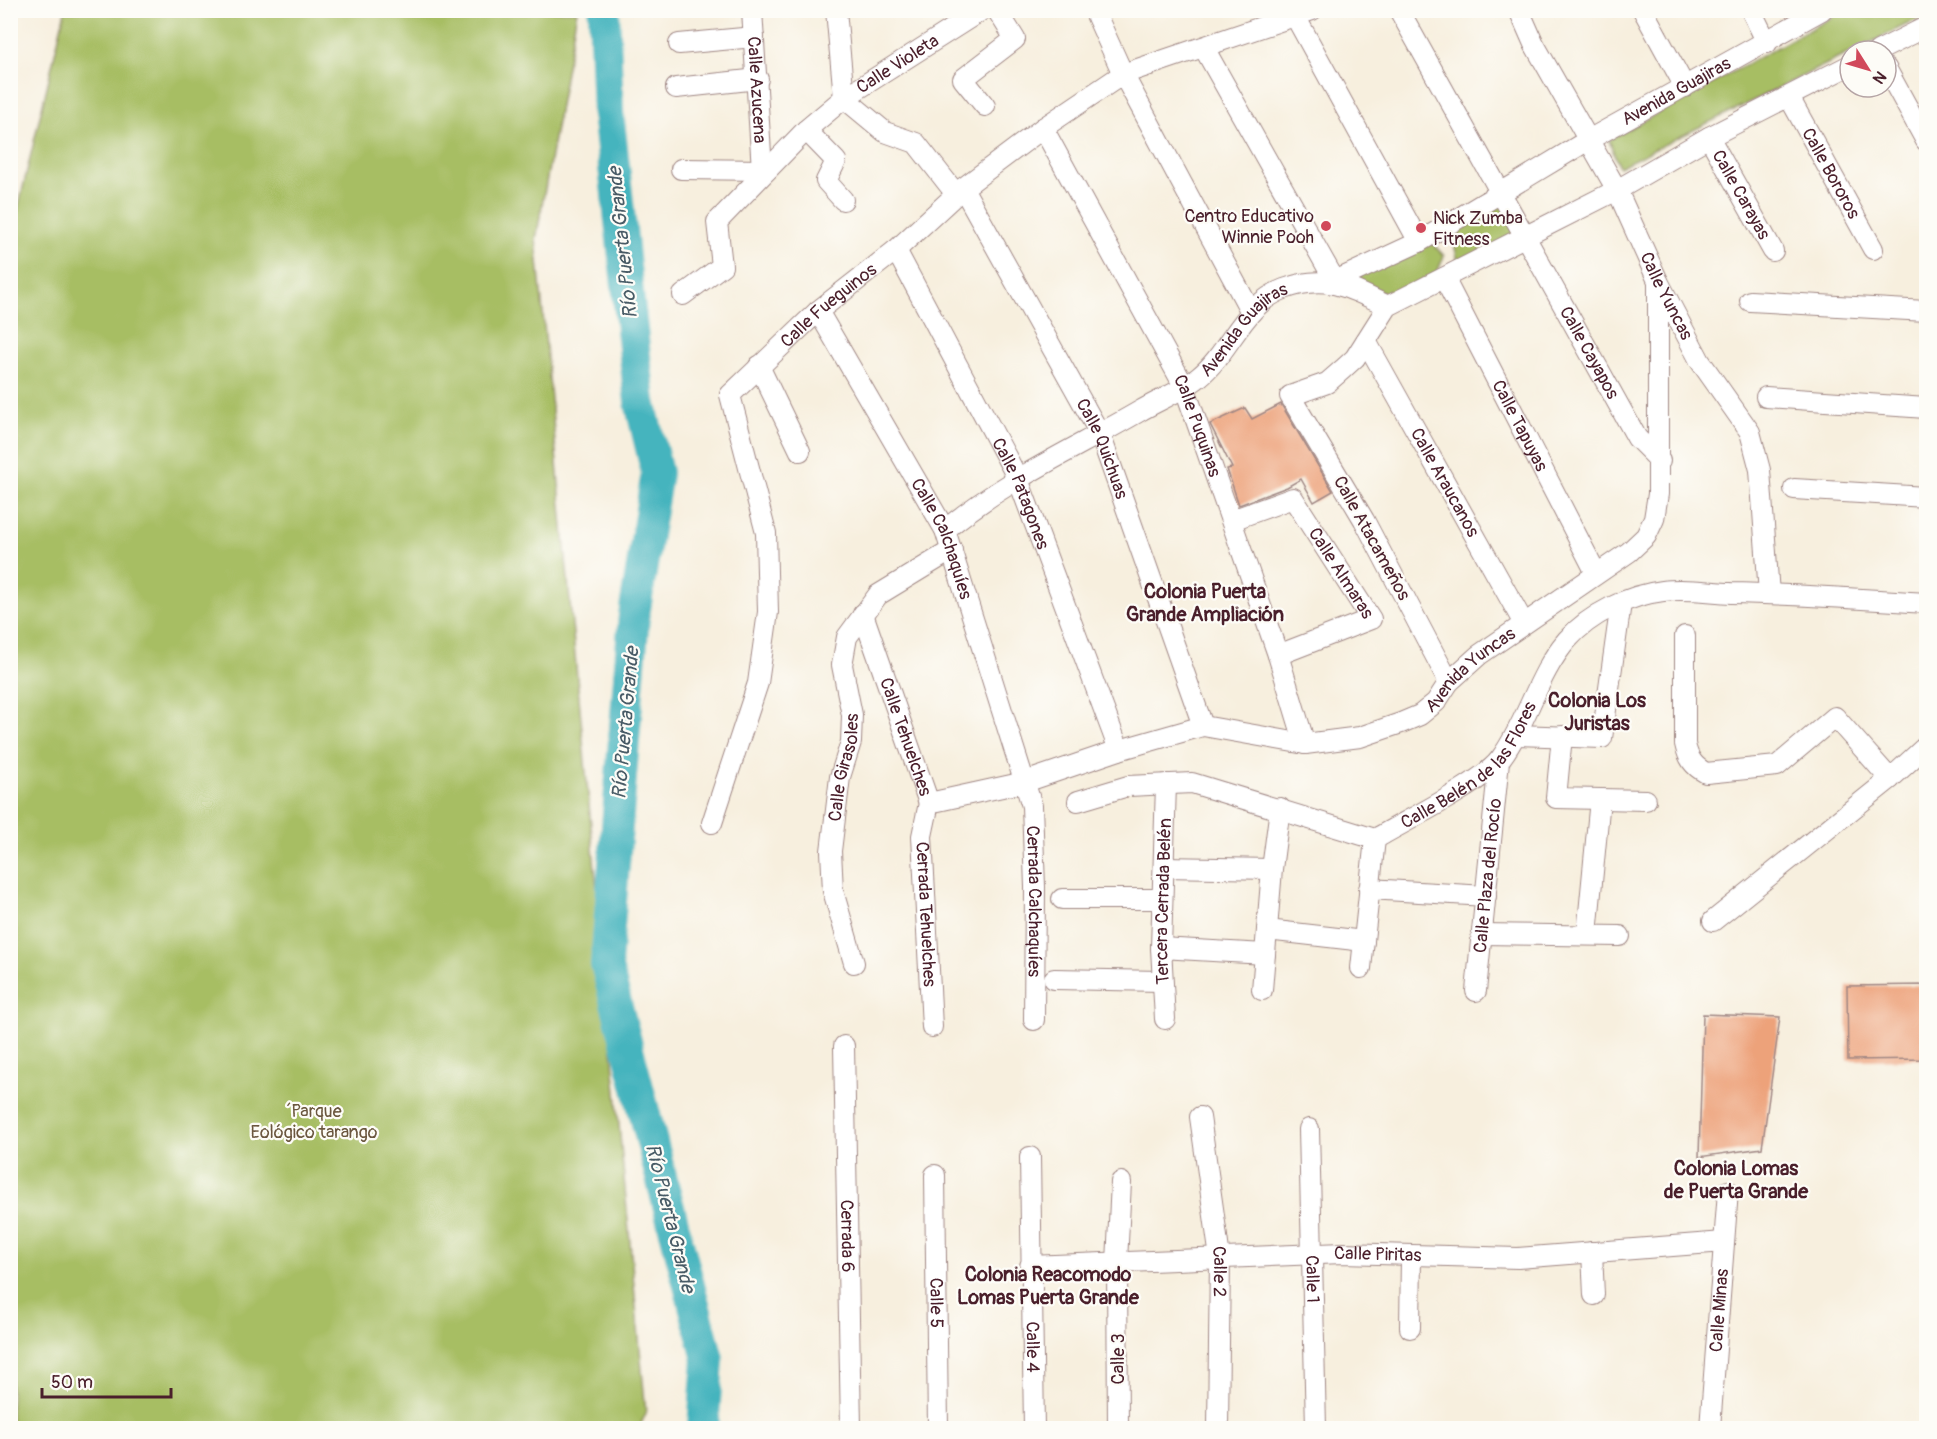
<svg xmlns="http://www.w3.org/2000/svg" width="1937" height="1439" font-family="Pangolin,sans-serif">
<rect width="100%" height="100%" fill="#fdfcf7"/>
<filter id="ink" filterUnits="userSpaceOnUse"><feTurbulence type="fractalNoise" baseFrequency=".0167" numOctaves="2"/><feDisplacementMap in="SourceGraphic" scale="12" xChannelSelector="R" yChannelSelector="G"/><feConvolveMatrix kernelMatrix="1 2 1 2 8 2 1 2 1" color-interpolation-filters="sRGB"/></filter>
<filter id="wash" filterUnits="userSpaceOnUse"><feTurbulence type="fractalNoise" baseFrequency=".008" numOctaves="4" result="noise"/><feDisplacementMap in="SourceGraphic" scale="24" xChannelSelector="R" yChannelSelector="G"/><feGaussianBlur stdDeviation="1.35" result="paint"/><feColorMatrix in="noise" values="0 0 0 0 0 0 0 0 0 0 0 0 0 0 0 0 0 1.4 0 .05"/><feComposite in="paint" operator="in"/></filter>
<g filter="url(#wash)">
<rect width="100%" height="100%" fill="#f7efde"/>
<path fill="#a7be63" stroke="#786e47" stroke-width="1.5" d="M65 11H577L536 239 646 1413 639 1428H11L10 242Z
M1843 11H1926V15L1619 167 1609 140Z
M1501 200 1522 236 1459 266 1451 230Z
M1430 241 1444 256 1437 273 1395 296 1345 281Z"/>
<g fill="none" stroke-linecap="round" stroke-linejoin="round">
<path stroke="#45b4be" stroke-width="32" d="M604 10 608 112 640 402 657 473 634 615 606 964 708 1359 703 1428"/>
</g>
<g id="blocks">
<path fill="#eda27a" d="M1281 404 1333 491 1314 502 1301 479 1287 487 1239 505 1227 469 1232 468 1210 424 1245 408 1252 419Z
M1926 985V1059L1848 1060 1847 986Z
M1703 1014 1780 1017 1762 1148 1699 1157Z"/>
</g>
</g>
<g filter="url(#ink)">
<use href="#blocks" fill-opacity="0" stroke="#a08784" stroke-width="1.5"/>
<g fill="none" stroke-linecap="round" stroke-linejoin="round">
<defs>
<g id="minor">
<path id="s1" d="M752 10 762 170"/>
<path d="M836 10 844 98"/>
<path d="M1094 10 1123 74 1251 312"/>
<path id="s2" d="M1399 10 1637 438 1660 461"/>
<path id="s3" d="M1519 10 1534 44 1617 190 1658 281 1700 361 1750 432 1760 470 1769 594"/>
<path d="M1643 10 1685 87"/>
<path d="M1751 10 1767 43"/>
<path d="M1295 16 1419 242"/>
<path d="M679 44 754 37"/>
<path id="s4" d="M1204 48 1335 281 1419 242 1590 139 1822 10"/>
<path d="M1878 51 1926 27"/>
<path d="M1886 68 1926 141"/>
<path d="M676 88 758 79"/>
<path id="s5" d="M1789 97 1873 249"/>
<path d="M844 98 885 132 916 143 956 194"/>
<path d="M985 106 963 79 1015 39 997 10"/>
<path id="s6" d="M1043 128 1184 386 1278 655 1305 744"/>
<path d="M806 130 836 161 826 181 843 200"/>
<path id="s7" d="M1709 137 1773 251"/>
<path d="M681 169 767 170"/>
<path id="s8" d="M963 188 1100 434 1203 726"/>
<path id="s9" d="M896 250 1018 479 1119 750"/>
<path id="s10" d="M1444 278 1596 573"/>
<path id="s11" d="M683 295 722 266 717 222 806 130 844 98 982 10"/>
<path d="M1750 301 1926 311"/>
<path id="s12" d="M818 311 945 530 1032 806 1035 887 1034 1020"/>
<path id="s13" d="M1366 341 1523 622"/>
<path d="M759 366 800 451"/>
<path d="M1766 397 1926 408"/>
<path d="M1794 489 1926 497"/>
<path id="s14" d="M1232 520 1293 498 1371 619 1278 655"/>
<path id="s15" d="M945 530C1003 481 1075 449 1140 411 1159 400 1182 391 1199 377 1231 351 1243 304 1284 289 1327 273 1349 288 1388 306"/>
<path id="s16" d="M863 614 929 803"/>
<path d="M1685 636V744C1688 758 1693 766 1706 773L1777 766 1835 717 1890 779"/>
<path d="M1449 682 1364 520 1290 396 1327 383 1343 369 1355 358 1388 306 1617 190 1709 137 1850 65"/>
<path d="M1516 735 1602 738 1621 603"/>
<path d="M1562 736 1556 798 1646 800"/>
<path id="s17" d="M1078 801 1128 786 1192 783 1375 839C1405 821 1483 783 1501 758 1528 721 1537 675 1567 640 1590 614 1629 595 1663 591 1685 588 1709 592 1731 593 1796 594 1861 599 1926 603"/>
<path id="s18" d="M929 803 1025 782 1119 750 1203 726 1305 744 1360 737 1401 723 1420 715 1436 702 1449 682 1479 655 1629 552 1646 536 1654 519 1658 494V281"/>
<path id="s19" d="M929 803 922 836 932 1027"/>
<path id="s20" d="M712 823 758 683 768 612 766 533 730 395 818 311 896 250 963 188 1043 128 1123 74 1312 10"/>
<path d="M1164 867 1272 869"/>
<path d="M1369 889 1486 896"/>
<path d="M1062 899H1162"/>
<path d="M1713 921 1890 779 1926 746"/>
<path d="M1267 930 1364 941"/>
<path d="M1482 934 1620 936"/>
<path d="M1587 934 1600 799"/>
<path d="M1161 948 1265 954"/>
<path id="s21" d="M854 963 833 891 831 851 840 777 851 742 852 715 842 665 847 637 878 595 952 550"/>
<path d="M1361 968 1375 839"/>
<path d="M1054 979 1162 981"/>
<path d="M1262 990 1272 869 1280 808"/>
<path id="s22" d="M1476 991 1499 761"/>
<path id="s23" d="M1165 1019 1161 948 1166 784"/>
<path id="s24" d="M844 1046 851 1428"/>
<path id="s25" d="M1200 1117 1220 1258 1218 1428"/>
<path id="s26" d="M1309 1129 1316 1428"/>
<path id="s27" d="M1030 1157 1034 1428"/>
<path id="s28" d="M935 1175 938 1428"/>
<path d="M1592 1252 1594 1295"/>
<path id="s29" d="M1030 1266 1343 1253 1518 1258 1724 1242"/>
<path d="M1410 1328 1411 1256"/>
<path d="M1118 1428 1117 1262 1121 1182"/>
<path id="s30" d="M1710 1428 1728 1191"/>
</g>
</defs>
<use href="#minor" stroke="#a08784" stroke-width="22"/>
<use href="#minor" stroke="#fff" stroke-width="20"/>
</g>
</g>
<g fill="#d1495b" stroke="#fdfcf7" stroke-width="2">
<circle cx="1326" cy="226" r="6"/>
<circle cx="1421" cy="228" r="6"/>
</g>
<g text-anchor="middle" stroke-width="4.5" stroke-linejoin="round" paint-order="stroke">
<g font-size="18" fill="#4a1f2b" stroke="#fdfcf7">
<text dy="6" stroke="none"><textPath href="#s11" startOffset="334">Calle Violeta</textPath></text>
<text dy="6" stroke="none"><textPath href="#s1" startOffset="80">Calle Azucena</textPath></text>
<text dy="6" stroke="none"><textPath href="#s4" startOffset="658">Avenida Guajiras</textPath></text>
<text dy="6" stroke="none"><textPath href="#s5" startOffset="87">Calle Bororos</textPath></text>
<text dy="6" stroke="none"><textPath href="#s7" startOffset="66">Calle Carayas</textPath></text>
<text dy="6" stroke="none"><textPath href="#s3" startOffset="322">Calle Yuncas</textPath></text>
<text dy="6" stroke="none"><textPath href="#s20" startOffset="574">Calle Fueguinos</textPath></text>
<text dy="6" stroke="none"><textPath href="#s15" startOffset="363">Avenida Guajiras</textPath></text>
<text dy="6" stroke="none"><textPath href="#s2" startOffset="392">Calle Cayapos</textPath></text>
<text dy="6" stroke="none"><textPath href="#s10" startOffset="166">Calle Tapuyas</textPath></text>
<text dy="6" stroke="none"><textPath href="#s6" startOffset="336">Calle Puquinas</textPath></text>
<text dy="6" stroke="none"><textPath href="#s8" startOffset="296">Calle Quichuas</textPath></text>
<text dy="6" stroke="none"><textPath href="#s13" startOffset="162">Calle Araucanos</textPath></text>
<text dy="6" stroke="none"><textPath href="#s9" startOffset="274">Calle Patagones</textPath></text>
<text dy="6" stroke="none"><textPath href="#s12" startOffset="260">Calle Calchaquíes</textPath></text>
<text transform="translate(1372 538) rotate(61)" y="6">Calle Atacameños</text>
<text dy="6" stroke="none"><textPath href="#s14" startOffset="154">Calle Almaras</textPath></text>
<text dy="6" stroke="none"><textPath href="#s18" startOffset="576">Avenida Yuncas</textPath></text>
<text dy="6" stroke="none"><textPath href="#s16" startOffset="130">Calle Tehuelches</textPath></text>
<text dy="6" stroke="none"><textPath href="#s17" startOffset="430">Calle Belén de las Flores</textPath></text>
<text dy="6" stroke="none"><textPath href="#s21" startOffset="200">Calle Girasoles</textPath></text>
<text dy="6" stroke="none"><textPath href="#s22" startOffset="116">Calle Plaza del Rocío</textPath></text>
<text dy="6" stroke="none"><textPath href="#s12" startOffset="638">Cerrada Calchaquíes</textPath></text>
<text dy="6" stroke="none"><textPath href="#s23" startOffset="118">Tercera Cerrada Belén</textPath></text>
<text dy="6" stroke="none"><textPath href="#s19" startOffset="112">Cerrada Tehuelches</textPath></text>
<text dy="6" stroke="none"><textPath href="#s24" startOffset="190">Cerrada 6</textPath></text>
<text dy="6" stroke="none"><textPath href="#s29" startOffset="348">Calle Piritas</textPath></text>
<text dy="6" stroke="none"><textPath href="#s25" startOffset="156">Calle 2</textPath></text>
<text dy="6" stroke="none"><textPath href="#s26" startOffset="150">Calle 1</textPath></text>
<text dy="6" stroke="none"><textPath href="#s28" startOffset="128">Calle 5</textPath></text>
<text dy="6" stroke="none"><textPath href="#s30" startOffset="118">Calle Minas</textPath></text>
<text dy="6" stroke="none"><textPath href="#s27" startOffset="190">Calle 4</textPath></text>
<text transform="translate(1118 1359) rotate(-90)" y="6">Calle 3</text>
</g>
<g font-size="18" fill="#4a1f2b" stroke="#fdfcf7" text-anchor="end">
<text x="1314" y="222">Centro Educativo<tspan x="1314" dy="21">Winnie Pooh</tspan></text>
<text x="1433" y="224" text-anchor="start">Nick Zumba<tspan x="1433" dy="21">Fitness</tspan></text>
</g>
<g font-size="18" fill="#6b573f" stroke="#fdfcf7">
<text x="314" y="1117">´Parque<tspan x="314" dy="21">Eológico tarango</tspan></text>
</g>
<g font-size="20" font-style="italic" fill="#485b66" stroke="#fdfcf7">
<text transform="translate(622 243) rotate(-96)" y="7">Río Puerta Grande</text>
<text transform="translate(625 723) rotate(-85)" y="7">Río Puerta Grande</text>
<text transform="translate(671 1218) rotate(76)" y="7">Río Puerta Grande</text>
</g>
<g font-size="20" font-weight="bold" fill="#4a1f2b" stroke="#fdfcf7">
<text x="1205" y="598">Colonia Puerta<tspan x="1205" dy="23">Grande Ampliación</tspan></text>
<text x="1597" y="707">Colonia Los<tspan x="1597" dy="23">Juristas</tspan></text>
<text x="1736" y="1175">Colonia Lomas<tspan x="1736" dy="23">de Puerta Grande</tspan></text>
<text x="1048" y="1281">Colonia Reacomodo<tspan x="1048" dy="23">Lomas Puerta Grande</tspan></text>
</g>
</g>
<rect width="1937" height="1439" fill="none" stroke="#fdfcf7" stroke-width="36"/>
<g transform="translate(1868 69) rotate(127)"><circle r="28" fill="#fdfcf7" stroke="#b5a4a5" stroke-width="1.5"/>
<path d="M0-4.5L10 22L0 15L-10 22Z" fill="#d1495b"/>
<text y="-9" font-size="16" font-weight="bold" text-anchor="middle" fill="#4a1f2b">N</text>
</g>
<path d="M42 1388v9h129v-9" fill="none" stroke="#4a1f2b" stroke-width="3"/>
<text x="51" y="1388" font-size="18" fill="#4a1f2b" stroke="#fdfcf7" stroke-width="4.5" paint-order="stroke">50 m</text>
</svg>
